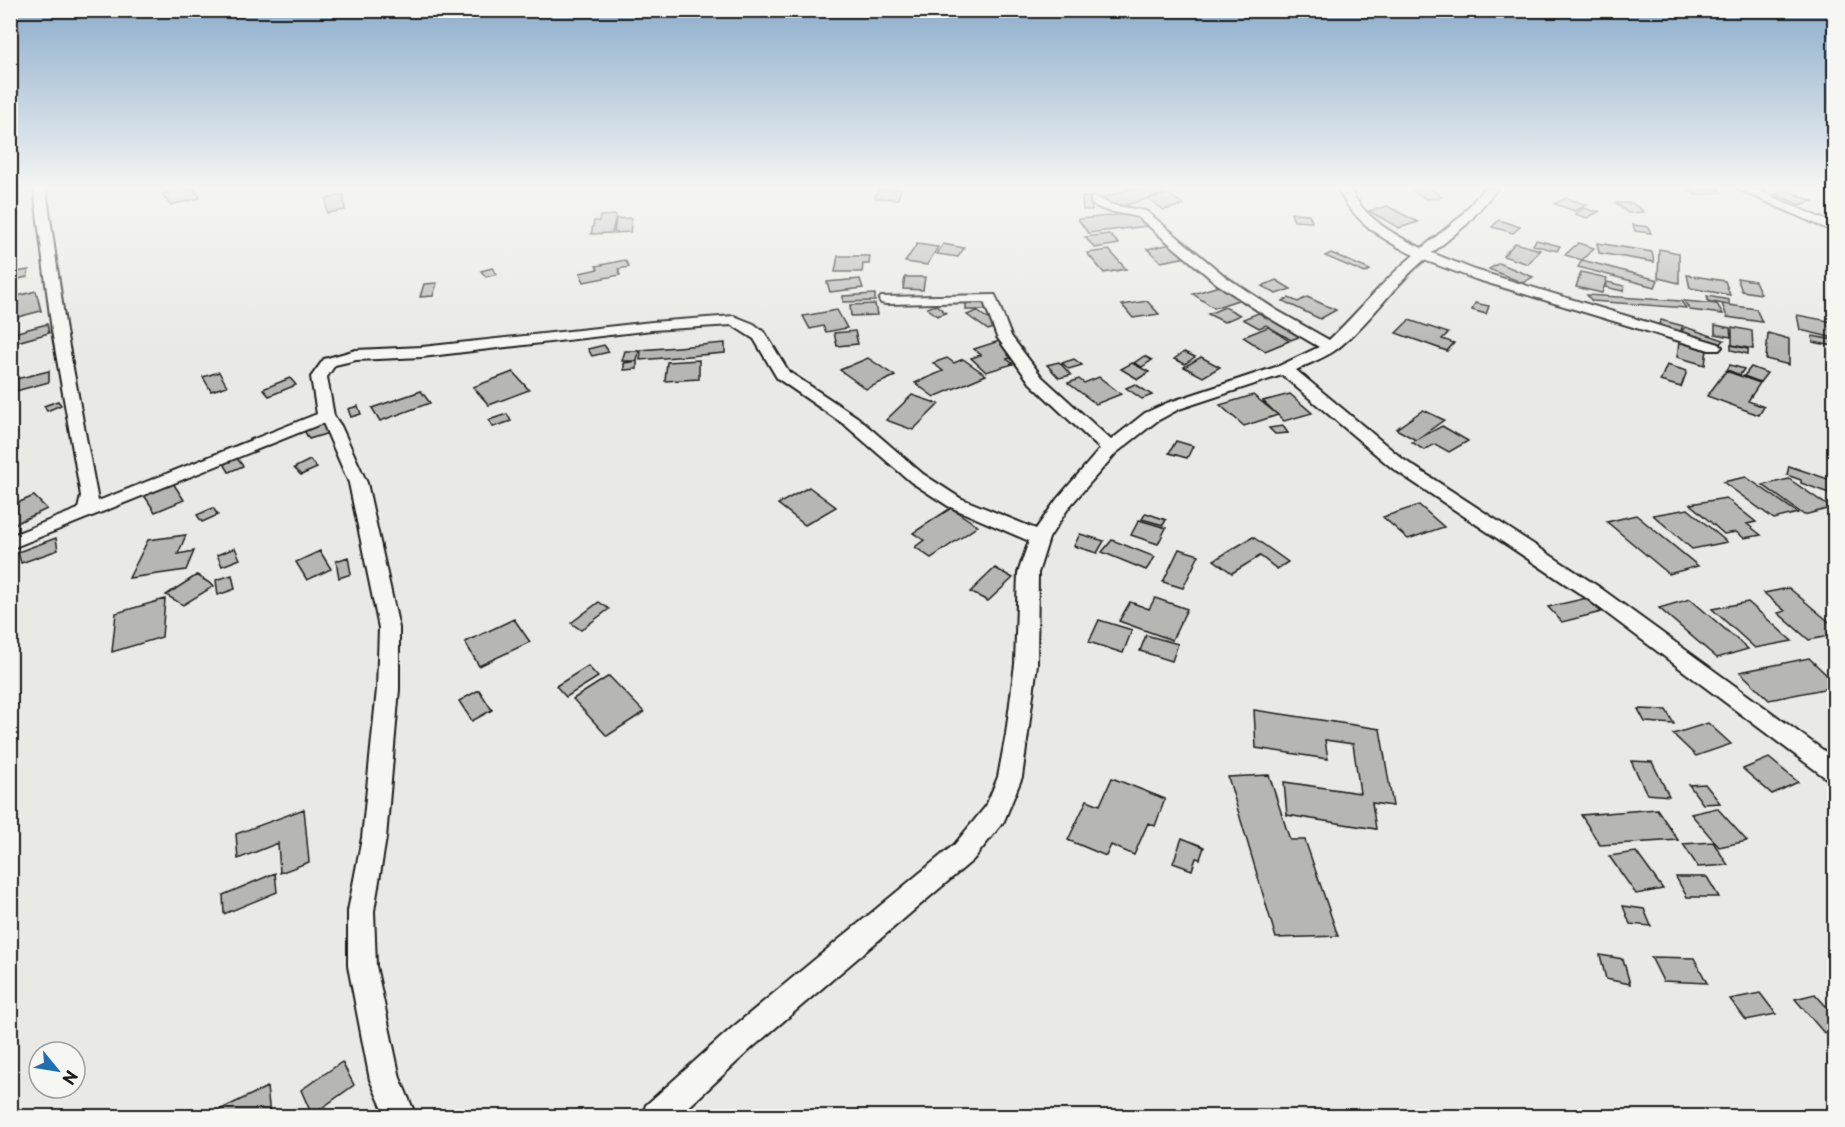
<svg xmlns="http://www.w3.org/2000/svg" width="1845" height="1127" font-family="'Playpen Sans',sans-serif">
<rect width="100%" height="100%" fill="#e9e9e5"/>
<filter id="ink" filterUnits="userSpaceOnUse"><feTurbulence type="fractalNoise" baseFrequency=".0167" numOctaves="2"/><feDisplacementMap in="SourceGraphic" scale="12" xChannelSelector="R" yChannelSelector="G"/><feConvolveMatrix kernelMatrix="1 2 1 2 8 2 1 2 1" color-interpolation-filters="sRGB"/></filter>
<g filter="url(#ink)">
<path fill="#b6b6b3" stroke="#1c1c1c" stroke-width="1.5" d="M181 189H194L200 198 170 205 162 194Z
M878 189H901L898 199 875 198Z
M1129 189H1159L1165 193 1117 208 1100 199Z
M1431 189 1442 197 1426 199 1413 191Z
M1686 189H1717L1722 192 1696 195Z
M1789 191 1813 201 1799 205 1775 194Z
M1168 194 1184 205 1164 210 1148 199Z
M344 195 345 210 327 213 326 199Z
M1082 197H1091L1092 210H1083Z
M1567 198 1587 205 1575 211 1554 204Z
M1616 203H1632L1644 212 1628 213Z
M1387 206 1418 222 1399 228 1369 211Z
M1584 208 1592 211H1600L1587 218 1575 214Z
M1138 213 1148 226 1088 233 1078 219Z
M1291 213 1309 214 1312 222 1294 221Z
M616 215 612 233 591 234 594 221H599L600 216Z
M632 218 630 232 614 233 616 219Z
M1499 220 1520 227 1513 233 1492 227Z
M1633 225 1648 227 1651 233 1635 231Z
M1109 234 1119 244 1095 248 1085 237Z
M1536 240 1560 246 1557 251 1533 245Z
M1515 243 1540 250 1528 264 1503 256Z
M1578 243 1594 248 1582 260 1565 255Z
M1597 243 1652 252 1654 262 1599 253Z
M917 244 938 247 927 265 905 262Z
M943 244 964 248 958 257 937 254Z
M1172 244 1187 257 1161 262 1147 249Z
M1659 249 1679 253V283L1658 278Z
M1109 250 1126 269 1104 273 1087 253Z
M1331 253 1370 270 1365 273 1325 256Z
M838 256H870L869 264H863L862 272H835Z
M625 260 629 267 618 269 620 275 584 282 580 273 598 269 596 266Z
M1582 260 1658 280 1655 287 1578 267Z
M1499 263 1533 277 1523 283 1489 269Z
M492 268 497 274 486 277 481 271Z
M29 270 27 277 10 281V273Z
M1581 272 1607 278 1602 293 1576 287Z
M1687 275 1725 281 1730 295 1690 288Z
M905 277H925L923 290 903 289Z
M1737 278 1755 281 1761 294 1742 291Z
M860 279 863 288 830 292 827 282Z
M1276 280 1291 289 1276 294 1262 286Z
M1607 282 1624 286 1623 291 1605 287Z
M437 283 433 296 420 297 424 284Z
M1222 285 1244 298 1214 308 1193 294Z
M36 291 41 311 10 319V298Z
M875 294V301L843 302V296Z
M1587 295 1681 301 1686 308 1592 301Z
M1707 296 1729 300V305L1708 301Z
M1307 297 1336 310 1320 319 1283 301 1289 298 1298 302Z
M966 299 987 300V310H966Z
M1147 301 1159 314 1133 318 1122 305Z
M1684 301 1717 304 1723 314 1690 310Z
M1475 303 1489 306 1486 314 1472 310Z
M875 304 877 315 851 316 850 305Z
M1722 304 1756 309 1762 322 1727 317Z
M936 305 946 313 937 316 927 308Z
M1225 307 1240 315 1224 322 1208 314Z
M837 310 847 328 826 332 823 326 810 329 803 316Z
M977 311 998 326 988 330 967 315Z
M1261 312 1301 336 1291 340 1266 325 1259 328 1243 319Z
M1797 315 1834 322V338L1800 330Z
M1409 320 1448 333 1442 339 1454 343 1447 351 1396 333Z
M1661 320 1683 326 1680 332 1658 325Z
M47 324 49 333 10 344V334Z
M1715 325 1730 328 1731 337 1715 334Z
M1268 327 1289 341 1265 351 1243 337Z
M1685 327 1724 340 1719 346 1680 333Z
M1732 327 1752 331 1753 349 1732 345Z
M855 331 858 344 837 346 834 333Z
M1768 333 1789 339V365L1766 359Z
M1812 336 1834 340V346L1813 342Z
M999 341 1015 356 1007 359 1013 364 986 372 971 358 981 355 974 349Z
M1679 342 1707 349 1705 365 1677 357Z
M725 343V353L640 360 641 350Z
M604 345 609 352 592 356 588 349Z
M1731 345 1748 349V354L1731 350Z
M625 351H639L637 361H622Z
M1184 352 1195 357 1185 364 1174 359Z
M1144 356 1152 360 1142 367 1134 363Z
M1201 357 1220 367 1203 377 1184 367Z
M868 358 895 376 866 389 840 370Z
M947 358 954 363 963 359 986 375 934 397 915 383 943 371 933 363Z
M1074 359 1082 365 1069 369 1062 363Z
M699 360V379L665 381 667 362Z
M637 361V369L624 370V363Z
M1059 362 1071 375 1059 378 1047 365Z
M1132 363 1149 372 1138 379 1121 369Z
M1667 365 1687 371 1681 387 1660 381Z
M1730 365 1744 369 1740 375 1727 370Z
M1751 367 1767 373 1760 382 1744 376Z
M49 371V382L16 391V379Z
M1726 371 1760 383 1748 401 1764 407 1759 415 1707 396Z
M219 372 227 386 211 391 203 377Z
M513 372 529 390 489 405 473 387Z
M1099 377 1121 394 1096 404 1068 383 1079 379 1084 383Z
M290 378 296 385 269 396 263 389Z
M1135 384 1152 395 1142 399 1126 388Z
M421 391 430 403 380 421 372 408Z
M1290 394 1312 413 1284 421 1263 401Z
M912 395 939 404 913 430 886 420Z
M1253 395 1278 415 1244 426 1220 405Z
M58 401 61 405 47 411 44 406Z
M358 406 361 414 351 417 348 409Z
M1423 410 1444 420 1416 440 1396 429Z
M507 414 511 421 493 427 489 420Z
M324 419 332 432 309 439 302 427Z
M1283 426 1288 433 1275 434 1269 428Z
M1442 426 1468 441 1449 452 1435 444 1424 450 1412 442Z
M1176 441 1193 446 1187 458 1169 453Z
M236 457 243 466 229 472 223 462Z
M310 460 317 468 301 475 294 468Z
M1789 466 1834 481V495L1801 483V480L1787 475Z
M1746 477 1798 513 1774 519 1723 482Z
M1789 479 1831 508 1804 515 1763 485Z
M173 483 184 500 155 512 144 495Z
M809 487 836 507 805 525 778 504Z
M34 496 47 509 10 526V506Z
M1726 498 1756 522 1747 524 1761 535 1744 538 1736 532 1724 534 1690 504Z
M1419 505 1444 527 1408 539 1383 517Z
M213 508 218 515 202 522 197 515Z
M951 508 978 526 931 558 915 547 924 540 913 533Z
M1688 509 1727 542 1692 549 1653 515Z
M1146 513 1166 520 1163 525 1142 519Z
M1636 515 1698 566 1669 574 1607 522Z
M1139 520 1166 528 1158 544 1131 535Z
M1080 534 1104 541 1097 553 1074 546Z
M186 535 178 554 194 551 186 570 129 578 148 540Z
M1253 537 1288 562 1277 569 1260 556 1232 573 1214 560Z
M56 538 58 550 21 563 18 552Z
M1112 540 1155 557 1146 570 1102 552Z
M235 548 240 559 222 566 217 555Z
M1179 549 1199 555 1183 588 1163 582Z
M320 551 331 569 307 580 296 562Z
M348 557 351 574 339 578 336 561Z
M995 568 1013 578 988 601 970 592Z
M197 575 214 586 183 605 166 595Z
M232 575 235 589 218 595 216 580Z
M1789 588 1834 626V635L1809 640 1778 613 1785 611 1764 593Z
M1155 598 1187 609 1172 640 1119 621 1130 602 1149 609Z
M1587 598 1601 612 1562 622 1548 607Z
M165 599 162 637 112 652 116 613Z
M1690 599 1748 649 1717 658 1659 608Z
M599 602 609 609 581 630 571 623Z
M1748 602 1792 641 1755 648 1712 609Z
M514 619 530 642 479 666 465 642Z
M1099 620 1132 630 1123 653 1089 642Z
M1146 635 1178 644 1172 661 1140 651Z
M1809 658 1834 682V687L1769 700 1740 672Z
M588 666 598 677 566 697 556 686Z
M609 676 644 712 607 736 573 699Z
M479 690 492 710 472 721 459 701Z
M1638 709 1666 710 1674 724 1645 722Z
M1254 710 1380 729 1393 806 1372 803 1376 829 1287 815 1284 782 1360 793 1353 744 1325 740 1328 759 1256 748Z
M1708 723 1731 744 1696 756 1673 734Z
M1769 758 1798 782 1772 794 1743 769Z
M1631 761 1652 762 1669 796 1647 794Z
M1269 775 1290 840H1305L1338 936 1276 938 1228 777Z
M1112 778 1165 799 1155 826 1148 823 1134 855 1111 845 1106 856 1068 840 1087 800 1100 805Z
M1705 784 1720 803 1703 804 1689 785Z
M1717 808 1747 841 1719 847 1691 814Z
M304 809 309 862 280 873 278 843 238 859 236 834Z
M1657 809 1678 840 1600 845 1581 815Z
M1182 838 1204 847 1200 859 1196 858 1192 870 1173 863Z
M1713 842 1728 865 1698 867 1683 844Z
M1636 852 1663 889 1636 894 1609 856Z
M275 873 277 892 224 914 223 895Z
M1676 877H1707L1719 897H1687Z
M1623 906 1644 909 1651 926 1630 924Z
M1600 955 1623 959 1630 984 1606 979Z
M1651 957 1694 958 1707 983 1663 981Z
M1760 993 1776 1014 1746 1020 1730 999Z
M1815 994 1834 1015V1030L1824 1033 1795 999Z
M342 1062 354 1085 312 1115 301 1090Z
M267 1087 270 1115 267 1116H207Z"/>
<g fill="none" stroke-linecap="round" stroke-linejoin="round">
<defs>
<path id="minor" d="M34 189H46L66 331 98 501 317 414 311 377 324 359 356 350 422 347 652 322 734 316 754 324 765 333 789 372 857 417 923 474 960 498 1036 529 1057 499 1100 449 1030 383 997 337 984 302 886 304 881 303 879 300 881 297 995 295 1011 336 1042 377 1111 440 1145 413 1167 403 1279 366 1319 347 1266 316 1216 283 1138 217 1104 210 1091 204V198L1095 197 1112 205 1146 211 1226 277 1276 310 1329 340C1358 313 1383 280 1414 255 1383 240 1353 221 1338 189H1350C1364 218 1394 235 1422 248L1459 218 1484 189H1497L1467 224 1432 253 1475 270 1719 344 1722 347 1719 350H1709L1475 279 1424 260C1392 287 1370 323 1337 349 1325 358 1309 363 1296 370L1404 460 1599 587 1834 758V781L1826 778 1585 597 1392 468 1282 375 1179 409 1157 421 1116 453 1069 507 1049 538 1038 573 1037 664 1028 734 1022 777 1004 821 973 860 753 1047 679 1116H642L646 1105 733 1027 955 844 986 806 998 777 1006 734 1015 664 1018 573 1029 541 948 506 911 482 845 425 777 378 754 339 732 325 652 330 422 357 356 360 335 365 327 377 334 416 341 426 367 483 399 628V689L386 838 374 911 376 966 400 1078 416 1116H386L370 1080 348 966V911L362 838 377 689 379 628 349 483 323 423 10 549V536L78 509 81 496 52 331Z
M1738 189H1755L1834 224V232Z"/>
</defs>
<use href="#minor" stroke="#1c1c1c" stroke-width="4"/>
<use href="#minor" fill="#f6f6f2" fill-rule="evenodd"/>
</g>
</g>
<linearGradient id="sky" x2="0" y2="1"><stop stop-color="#8cadcc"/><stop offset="0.54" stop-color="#f5f5f3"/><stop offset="1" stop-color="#f5f5f3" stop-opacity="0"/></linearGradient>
<rect width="1845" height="347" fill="url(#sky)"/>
<rect width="1845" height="1127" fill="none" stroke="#f6f6f2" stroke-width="36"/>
<rect x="18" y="18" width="1809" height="1091" fill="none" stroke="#1c1c1c" stroke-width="2" filter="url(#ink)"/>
<g transform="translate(57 1070) rotate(120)"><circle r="28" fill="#f6f6f2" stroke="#9f9f9c" stroke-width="1.5"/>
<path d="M0-4.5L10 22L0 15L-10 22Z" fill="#1f6fb2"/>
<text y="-9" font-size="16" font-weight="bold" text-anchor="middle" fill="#1c1c1c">N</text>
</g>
</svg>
